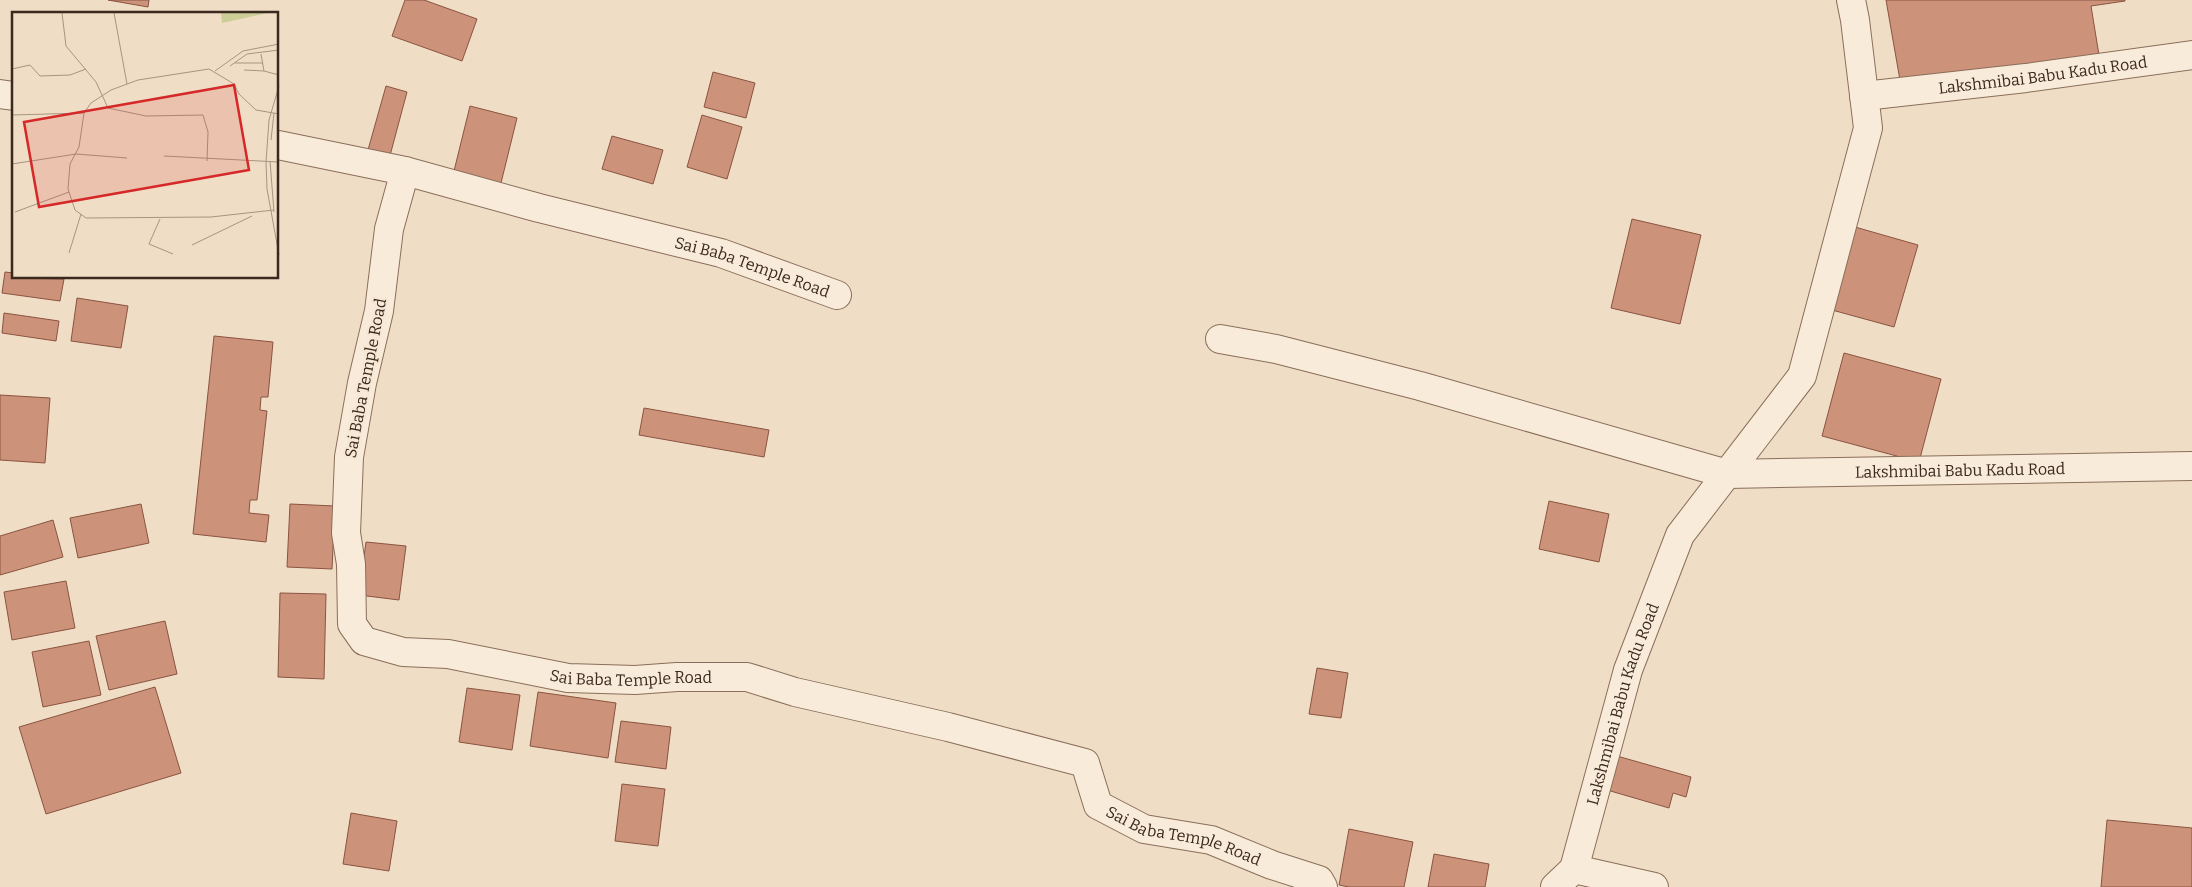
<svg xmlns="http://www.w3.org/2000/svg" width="2192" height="887" font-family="Bitter,serif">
<rect width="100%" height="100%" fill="#efddc5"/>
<path fill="#cd927a" stroke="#8a5440" d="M108 0H149L148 7Z
M405 0H424L477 19 462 61 392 36Z
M1886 0H2125V1L2091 6 2099 55 1901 86Z
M713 72 755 83 746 118 704 107Z
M386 86 407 92 388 163 366 157Z
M470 106 517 118 500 187 453 175Z
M702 115 742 127 727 179 687 167Z
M612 136 663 150 653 184 602 169Z
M1632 219 1701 235 1680 324 1611 308Z
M1855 227 1918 245 1894 327 1832 310Z
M5 272 14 273V278L64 279 60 301 2 293Z
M77 298 128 306 121 348 71 341Z
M4 313 59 321 56 341 2 333Z
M214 336 273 342 268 397H261L260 410 267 411 257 500H250L249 513 269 515 266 542 193 534Z
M1844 353 1941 379 1919 462 1822 436Z
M0 395 50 398 45 463 0 460Z
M644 408 769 430 764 457 639 435Z
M1549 501 1609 514 1599 562 1539 549Z
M141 504 149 543 78 558 70 518Z
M290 504 335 506 332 569 287 567Z
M53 520 63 557 0 575V536Z
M366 542 406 546 399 600 359 595Z
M66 581 75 628 12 640 4 592Z
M280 593 326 594 324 679 278 677Z
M165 621 177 674 109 690 96 636Z
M89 641 101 695 43 707 32 652Z
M1317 668 1348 673 1341 718 1309 714Z
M155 687 181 773 46 814 19 727Z
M467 688 520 695 512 750 459 742Z
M538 692 616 703 608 758 530 746Z
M621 721 671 727 666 769 615 762Z
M1617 756 1691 777 1686 797 1673 793 1669 808 1607 790Z
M622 784 665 789 658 846 615 841Z
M351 813 397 821 389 871 343 864Z
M2107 820 2192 828V887H2101Z
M1349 829 1413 842 1404 887H1349L1339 885Z
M1434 854 1489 864 1485 887H1428Z"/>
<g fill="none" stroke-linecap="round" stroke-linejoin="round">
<defs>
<g id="minor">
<path d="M0 94 14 96"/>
<path id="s1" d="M1864 96 2026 78 2192 55"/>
<path id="s2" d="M278 145 405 171 539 208 721 253 837 295"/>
<path id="s3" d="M405 171 389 229 379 311 362 383 349 457 346 533 351 564 352 624 364 641 403 652 448 654 568 678 635 680 677 677H747L795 692 948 727 1085 763 1098 805 1144 829 1211 840 1272 865 1319 880 1323 887"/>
<path id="s4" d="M1220 339 1276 349 1420 386 1727 474 2192 466"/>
<path id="s5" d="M1574 869 1628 670 1680 535 1802 376 1868 128 1855 20 1851 0"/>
<path d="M1574 869 1654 887"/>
<path d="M1555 887 1574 869"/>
</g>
</defs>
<use href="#minor" stroke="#8a6e5b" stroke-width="30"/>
<use href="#minor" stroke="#f9ebd9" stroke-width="28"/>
</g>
<g text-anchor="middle" stroke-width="5" stroke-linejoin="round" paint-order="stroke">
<g font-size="16" fill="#3a291f" stroke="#f6e8d5">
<text dy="6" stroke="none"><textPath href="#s1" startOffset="180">Lakshmibai Babu Kadu Road</textPath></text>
<text dy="6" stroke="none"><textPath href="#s2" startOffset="490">Sai Baba Temple Road</textPath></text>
<text transform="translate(365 378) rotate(-79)" y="6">Sai Baba Temple Road</text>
<text dy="6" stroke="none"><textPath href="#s4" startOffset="758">Lakshmibai Babu Kadu Road</textPath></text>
<text dy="6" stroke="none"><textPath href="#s3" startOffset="751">Sai Baba Temple Road</textPath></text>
<text dy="6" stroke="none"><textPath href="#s5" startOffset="172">Lakshmibai Babu Kadu Road</textPath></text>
<text dy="6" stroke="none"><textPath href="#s3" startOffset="1352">Sai Baba Temple Road</textPath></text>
</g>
</g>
<g transform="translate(12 12)">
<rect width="266" height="266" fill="#efddc5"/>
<path d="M209 1H255L210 11Z" fill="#cdcd98"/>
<path fill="none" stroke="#a79583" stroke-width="1" d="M50 1 54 34 84 70 96 96 134 104 191 103 196 120 195 149M102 1 115 72M249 42 252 59 267 63M223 51H251M218 54 235 42 267 38M0 57 18 53 28 64 58 63 74 57M232 58 252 59M203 59 231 39 267 32M267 74 257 108 254 150 255 177 267 243M72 101 67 135 58 152 56 177 63 198 74 206 199 205 262 198M72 101 79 91 99 78 126 68 197 57 222 72 227 82 244 98 267 102M0 103 72 101M259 128 262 101M152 144 267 150M258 149 262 200M0 152 64 142 115 146M3 200 57 180M148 207 137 232 161 242M180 233 240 204M57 241 69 202"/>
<path fill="#d62828" fill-opacity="0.15" stroke="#d62828" stroke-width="2.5" d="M222 73 237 158 27 195 12 110Z"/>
<rect width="266" height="266" fill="none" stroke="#3a291f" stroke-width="2.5"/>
</g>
</svg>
